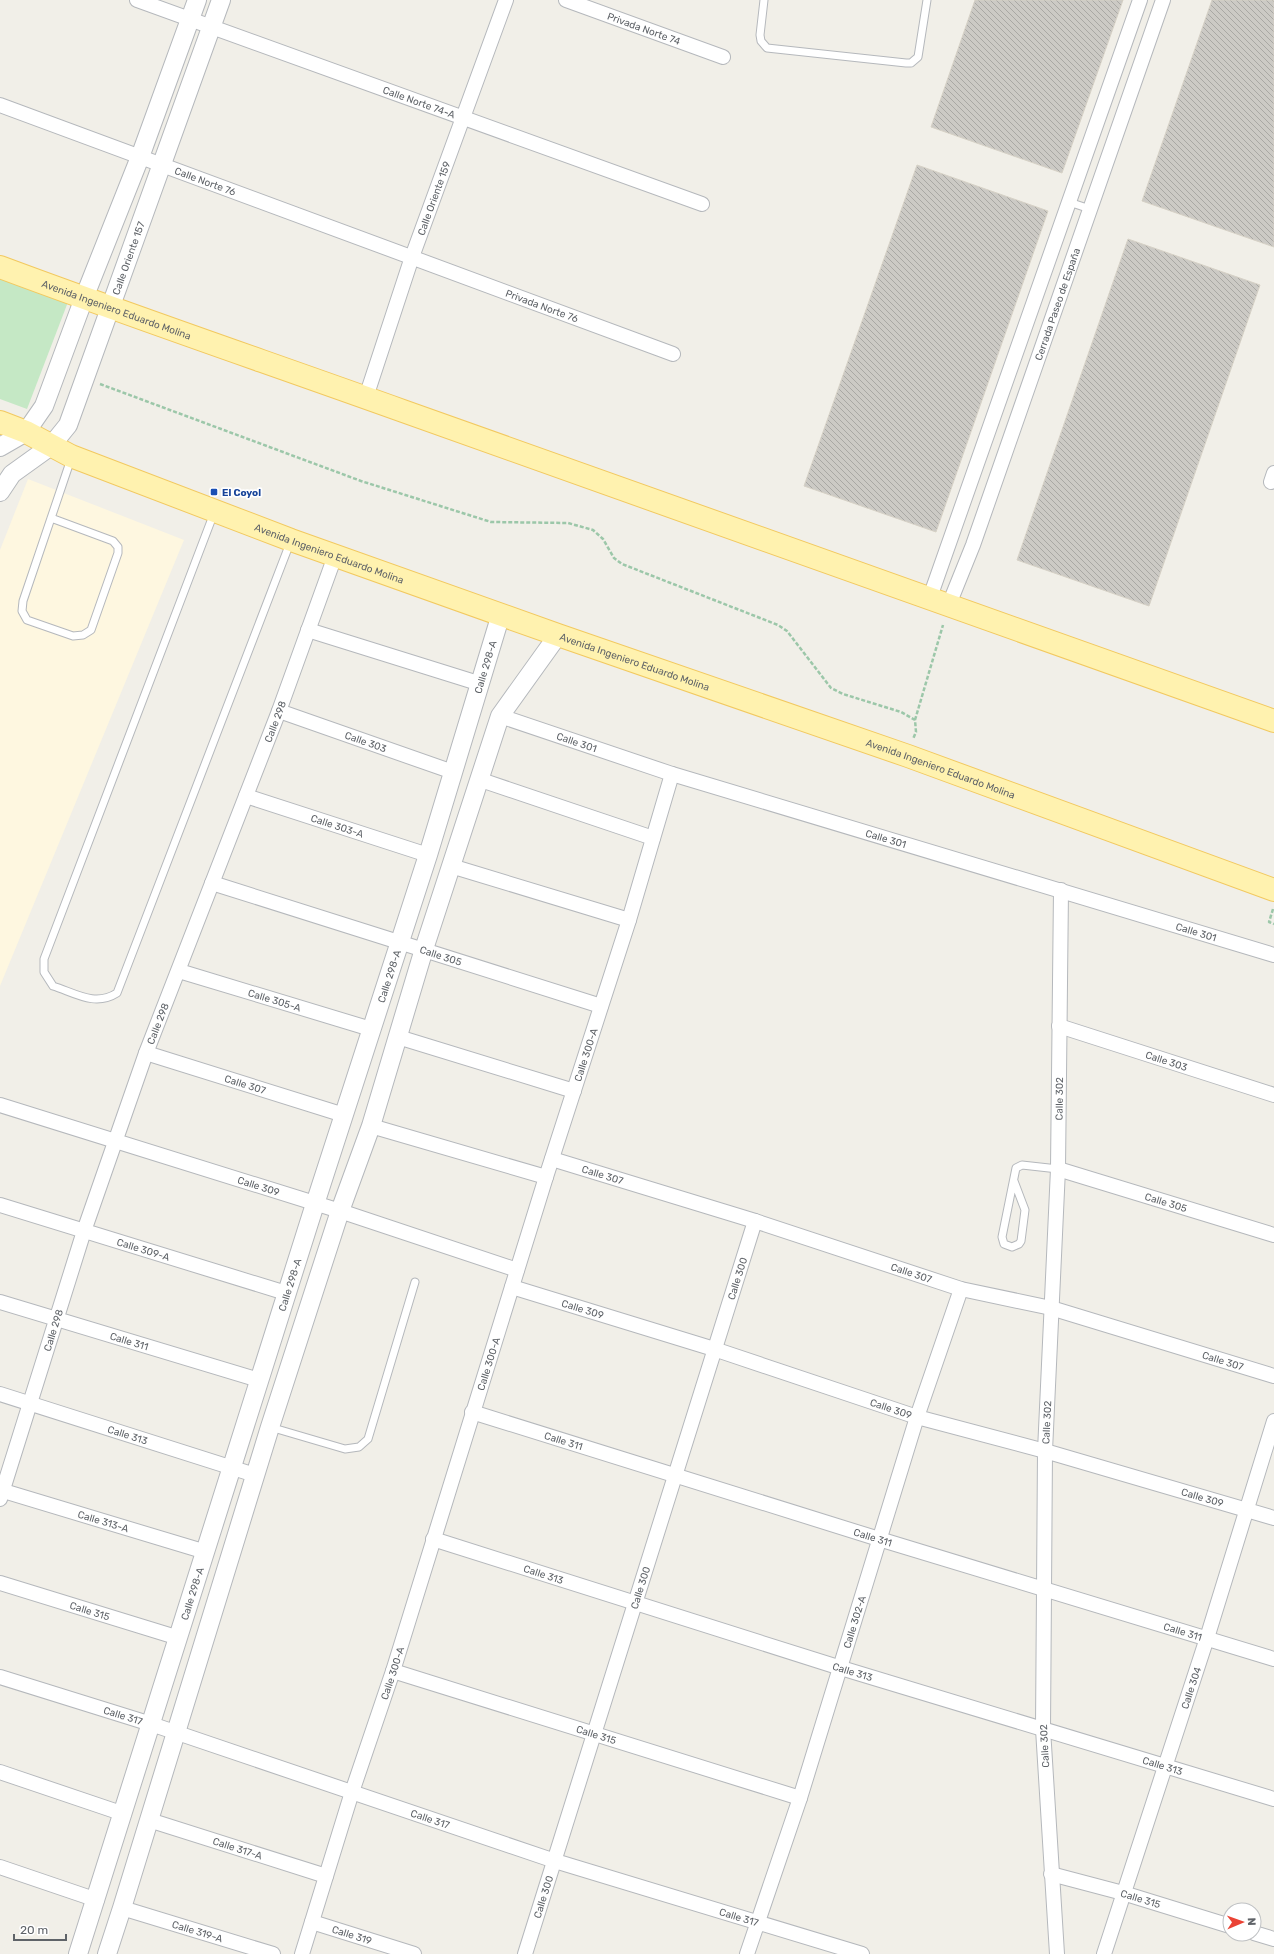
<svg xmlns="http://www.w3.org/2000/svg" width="1274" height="1954" font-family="Rubik,sans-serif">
<defs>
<pattern id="building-back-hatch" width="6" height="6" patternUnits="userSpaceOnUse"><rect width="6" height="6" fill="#cccac5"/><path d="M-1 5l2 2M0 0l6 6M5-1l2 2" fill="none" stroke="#a9a8a4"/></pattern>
</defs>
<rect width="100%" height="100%" fill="#f1efe8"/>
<path fill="#fef7e0" d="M28 479 184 540 0 986V550Z"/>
<path fill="#c5e8c5" d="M0 277 68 302 27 409 0 399Z"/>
<path fill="url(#building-back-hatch)" stroke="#d6d1c6" d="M975 0H1123L1062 173 931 127Z
M1212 0H1274V247L1142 201Z
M917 165 1048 211 936 532 804 486Z
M1128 239 1260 285 1149 606 1017 560Z"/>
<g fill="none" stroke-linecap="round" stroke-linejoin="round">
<defs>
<path id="service" d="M764 0 760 35 761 41 767 48 906 63H911L918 57 927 0
M1069 202 1090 209
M214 513 44 959V972L53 986C75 993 95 1007 117 993L290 543
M51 518 113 541 118 547V553L91 630 83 635 73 636 27 620 22 611 23 601 71 459
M1014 1181 1025 1210 1021 1241 1019 1244 1012 1247 1004 1244 1002 1237 1016 1168 1022 1165 1058 1169
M270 1427 345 1449 359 1447 368 1439 415 1282"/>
<g id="minor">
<path id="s1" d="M137 0 702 204"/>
<path id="s2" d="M566 0 723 57"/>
<path id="s3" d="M0 105 673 354"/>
<path id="s4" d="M366 397 412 257 506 0"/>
<path d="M1271 482 1274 473"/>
<path d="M929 600 1140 0"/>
<path id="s5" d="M948 607 973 545 1163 0"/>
<path d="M308 630 481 684"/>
<path id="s6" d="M279 711 453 772"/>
<path id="s7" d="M500 716 672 774 1274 955"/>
<path d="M478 779 653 838"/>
<path id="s8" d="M246 796 428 855"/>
<path d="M451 866 629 920"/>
<path id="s9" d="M212 883 601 1006"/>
<path id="s10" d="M179 971 371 1029"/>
<path id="s11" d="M1059 1026 1274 1095"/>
<path d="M398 1037 574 1091"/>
<path id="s12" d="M146 1053 344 1115"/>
<path id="s13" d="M0 1105 340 1211 517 1270"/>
<path d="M371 1126 546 1177"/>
<path id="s14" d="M552 1159 755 1221 961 1289 1051 1308 1274 1376"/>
<path id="s15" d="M1058 1169 1274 1235"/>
<path id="s16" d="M0 1205 286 1293"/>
<path id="s17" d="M512 1287 714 1349 917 1417 1045 1451 1274 1518"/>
<path id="s18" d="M0 1302 259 1380"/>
<path id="s19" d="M0 1394 255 1475"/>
<path id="s20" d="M472 1412 879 1539 1274 1659"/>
<path id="s21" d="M0 1490 206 1552"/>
<path id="s22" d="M0 1499 84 1231 146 1053 279 711 335 556"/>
<path id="s23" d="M433 1539 841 1668 1274 1799"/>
<path id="s24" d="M0 1583 179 1638"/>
<path id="s25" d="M393 1671 800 1798"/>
<path id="s26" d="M0 1677 151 1724 555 1861 862 1954"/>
<path d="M0 1772 124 1814"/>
<path id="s27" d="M149 1820 326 1876"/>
<path d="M0 1867 97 1900"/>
<path id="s28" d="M1051 1874 1123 1893 1230 1926"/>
<path id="s29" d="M122 1908 273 1954"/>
<path id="s30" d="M312 1922 414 1954"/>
<path d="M1254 1933 1274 1939"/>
<path id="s31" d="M302 1954 352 1792 393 1671 546 1177 629 920 672 774"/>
<path id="s32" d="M525 1954 755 1221"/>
<path id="s33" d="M747 1954 800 1798 917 1417 961 1289"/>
<path id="s34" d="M1057 1954 1043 1729 1045 1451 1058 1169 1061 890"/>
<path id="s35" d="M1104 1954 1207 1638 1274 1421"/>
</g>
<g id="tertiary">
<path d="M0 447 26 432 44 406 84 298 140 157 197 0"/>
<path id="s36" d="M0 492 12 474 51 446 68 425 221 0"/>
<path id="s37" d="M78 1954 315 1204 428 855 501 614"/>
<path d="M107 1954 122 1908 270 1427 340 1211 371 1126 424 949 500 716 558 635"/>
</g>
<g id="primary">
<path id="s38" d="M0 267C134 317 269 363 403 411 693 515 983 619 1274 721"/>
<path id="s39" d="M0 422 26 432 71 456 291 540 558 635 908 756 1274 890"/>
</g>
</defs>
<use href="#service" stroke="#b5b8bc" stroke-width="9"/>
<use href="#minor" stroke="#b5b8bc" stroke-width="16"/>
<use href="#tertiary" stroke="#b5b8bc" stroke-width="20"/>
<use href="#primary" stroke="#f2c960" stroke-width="24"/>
<path stroke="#9cc7a9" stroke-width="2.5" stroke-dasharray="4 2" stroke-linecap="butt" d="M100 384 361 481 491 522 568 523 593 530 603 539 614 558 622 564 778 625 787 631 831 688 843 694 901 712 915 720 916 732 913 739
M915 720 943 625
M1273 909 1269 922 1274 924"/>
<use href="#service" stroke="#fff" stroke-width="7"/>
<use href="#minor" stroke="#fff" stroke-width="14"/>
<use href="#tertiary" stroke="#fff" stroke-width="18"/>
<use href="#primary" stroke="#fff2af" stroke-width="22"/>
</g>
<rect fill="#1a4fb4" stroke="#fff" stroke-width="1.5" x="210" y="488" width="8" height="8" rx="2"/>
<g text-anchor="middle" stroke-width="3.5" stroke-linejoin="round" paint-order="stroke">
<g font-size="10" fill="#5f6368" stroke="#fff">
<text dy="4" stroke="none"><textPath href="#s2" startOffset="83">Privada Norte 74</textPath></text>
<text dy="4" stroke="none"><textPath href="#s1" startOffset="300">Calle Norte 74-A</textPath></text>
<text dy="4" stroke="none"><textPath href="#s3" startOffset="219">Calle Norte 76</textPath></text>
<text dy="4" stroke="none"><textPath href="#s4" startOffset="210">Calle Oriente 159</textPath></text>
<text dy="4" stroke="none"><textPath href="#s36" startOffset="274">Calle Oriente 157</textPath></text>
<text dy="4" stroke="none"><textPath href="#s5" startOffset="322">Cerrada Paseo de España</textPath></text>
<text dy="4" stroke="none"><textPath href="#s3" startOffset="578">Privada Norte 76</textPath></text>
<text dy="4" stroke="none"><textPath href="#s38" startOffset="124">Avenida Ingeniero Eduardo Molina</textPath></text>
<text dy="4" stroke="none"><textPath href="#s39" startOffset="355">Avenida Ingeniero Eduardo Molina</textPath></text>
<text dy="4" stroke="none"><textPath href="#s39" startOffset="679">Avenida Ingeniero Eduardo Molina</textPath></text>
<text dy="4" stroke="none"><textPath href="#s37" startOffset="1350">Calle 298-A</textPath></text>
<text dy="4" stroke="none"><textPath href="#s22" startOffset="825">Calle 298</textPath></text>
<text dy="4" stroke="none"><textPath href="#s6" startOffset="92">Calle 303</textPath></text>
<text dy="4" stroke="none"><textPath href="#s7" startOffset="81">Calle 301</textPath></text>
<text dy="4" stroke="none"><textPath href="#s39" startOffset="1003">Avenida Ingeniero Eduardo Molina</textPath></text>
<text dy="4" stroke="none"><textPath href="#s8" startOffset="96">Calle 303-A</textPath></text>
<text dy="4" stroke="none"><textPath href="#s7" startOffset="405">Calle 301</textPath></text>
<text dy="4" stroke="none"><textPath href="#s7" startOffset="729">Calle 301</textPath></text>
<text dy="4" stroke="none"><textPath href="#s9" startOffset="240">Calle 305</textPath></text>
<text dy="4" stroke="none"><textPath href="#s37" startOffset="1026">Calle 298-A</textPath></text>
<text dy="4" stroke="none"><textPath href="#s10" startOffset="100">Calle 305-A</textPath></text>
<text dy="4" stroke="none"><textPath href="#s22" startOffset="501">Calle 298</textPath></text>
<text dy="4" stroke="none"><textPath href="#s31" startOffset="943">Calle 300-A</textPath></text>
<text dy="4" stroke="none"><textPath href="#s11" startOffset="113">Calle 303</textPath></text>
<text dy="4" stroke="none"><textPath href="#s12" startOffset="104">Calle 307</textPath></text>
<text dy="4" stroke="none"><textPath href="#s34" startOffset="856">Calle 302</textPath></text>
<text dy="4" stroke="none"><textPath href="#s14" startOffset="53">Calle 307</textPath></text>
<text dy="4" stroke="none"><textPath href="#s13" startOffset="271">Calle 309</textPath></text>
<text dy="4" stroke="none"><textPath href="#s15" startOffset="113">Calle 305</textPath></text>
<text dy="4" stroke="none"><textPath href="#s16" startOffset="150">Calle 309-A</textPath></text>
<text dy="4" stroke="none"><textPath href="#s14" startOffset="377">Calle 307</textPath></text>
<text dy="4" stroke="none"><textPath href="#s32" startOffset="708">Calle 300</textPath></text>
<text dy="4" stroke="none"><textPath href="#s37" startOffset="702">Calle 298-A</textPath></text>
<text dy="4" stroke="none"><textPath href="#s17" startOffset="74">Calle 309</textPath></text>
<text dy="4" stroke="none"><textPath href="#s22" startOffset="177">Calle 298</textPath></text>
<text dy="4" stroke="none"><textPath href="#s18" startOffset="135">Calle 311</textPath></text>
<text dy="4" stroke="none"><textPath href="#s14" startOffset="701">Calle 307</textPath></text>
<text dy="4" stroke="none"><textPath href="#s31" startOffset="619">Calle 300-A</textPath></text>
<text dy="4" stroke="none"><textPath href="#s17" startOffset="398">Calle 309</textPath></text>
<text dy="4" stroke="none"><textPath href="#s34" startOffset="532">Calle 302</textPath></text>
<text dy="4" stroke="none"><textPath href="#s19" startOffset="134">Calle 313</textPath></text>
<text dy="4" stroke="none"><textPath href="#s20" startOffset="96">Calle 311</textPath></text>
<text dy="4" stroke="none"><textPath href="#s17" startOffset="722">Calle 309</textPath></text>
<text dy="4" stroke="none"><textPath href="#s21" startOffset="108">Calle 313-A</textPath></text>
<text dy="4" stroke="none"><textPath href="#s20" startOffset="420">Calle 311</textPath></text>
<text dy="4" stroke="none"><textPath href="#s23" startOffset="116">Calle 313</textPath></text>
<text dy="4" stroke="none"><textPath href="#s32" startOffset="384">Calle 300</textPath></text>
<text dy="4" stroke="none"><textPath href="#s37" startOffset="378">Calle 298-A</textPath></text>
<text dy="4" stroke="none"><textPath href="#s24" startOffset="94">Calle 315</textPath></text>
<text dy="4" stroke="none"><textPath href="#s33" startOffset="349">Calle 302-A</textPath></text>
<text dy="4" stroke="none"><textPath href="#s20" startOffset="744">Calle 311</textPath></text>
<text dy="4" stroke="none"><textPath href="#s23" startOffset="440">Calle 313</textPath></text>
<text dy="4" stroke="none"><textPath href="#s31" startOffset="295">Calle 300-A</textPath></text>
<text dy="4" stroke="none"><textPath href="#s35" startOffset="280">Calle 304</textPath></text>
<text dy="4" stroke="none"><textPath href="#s26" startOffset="129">Calle 317</textPath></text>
<text dy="4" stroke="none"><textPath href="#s25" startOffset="213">Calle 315</textPath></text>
<text transform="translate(1044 1746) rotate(-93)" y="4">Calle 302</text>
<text dy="4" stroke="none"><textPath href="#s23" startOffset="764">Calle 313</textPath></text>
<text dy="4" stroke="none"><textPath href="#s26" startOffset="453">Calle 317</textPath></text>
<text dy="4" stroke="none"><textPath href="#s27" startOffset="93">Calle 317-A</textPath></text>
<text dy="4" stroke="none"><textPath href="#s32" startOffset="60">Calle 300</textPath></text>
<text dy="4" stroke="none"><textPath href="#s28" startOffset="93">Calle 315</textPath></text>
<text dy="4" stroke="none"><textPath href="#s26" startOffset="777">Calle 317</textPath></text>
<text dy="4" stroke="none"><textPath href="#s29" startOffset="79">Calle 319-A</textPath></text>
<text dy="4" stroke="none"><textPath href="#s30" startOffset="42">Calle 319</textPath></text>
</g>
<g font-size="10" font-weight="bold" fill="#164399" stroke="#fff" text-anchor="start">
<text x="222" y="496">El Coyol</text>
</g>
</g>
<g transform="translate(1242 1922) rotate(88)"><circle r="19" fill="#ffffff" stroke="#bfc1c3"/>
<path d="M0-3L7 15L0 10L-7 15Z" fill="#ea4335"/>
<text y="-6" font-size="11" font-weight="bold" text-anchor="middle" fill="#5f6368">N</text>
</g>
<path d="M14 1934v6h52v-6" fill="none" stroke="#5f6368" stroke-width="2"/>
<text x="20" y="1934" font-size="12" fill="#5f6368" stroke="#ffffff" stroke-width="3" paint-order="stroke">20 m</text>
</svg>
